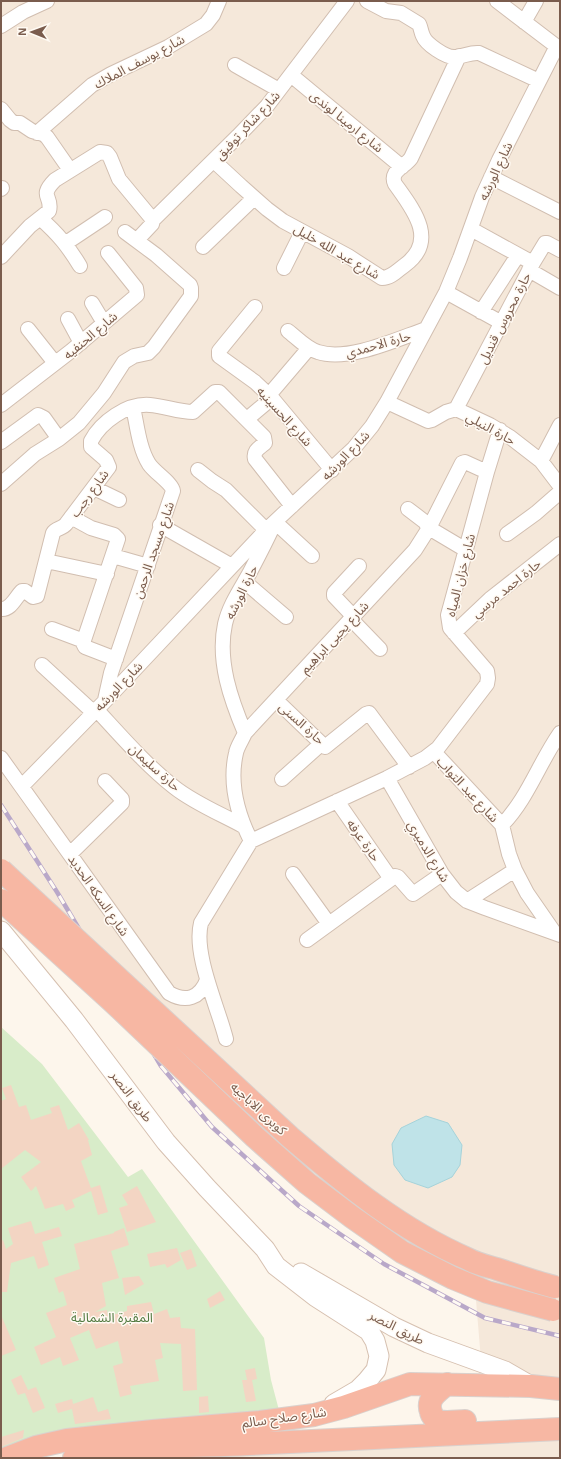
<svg xmlns="http://www.w3.org/2000/svg" width="561" height="1459" font-family="Helvetica,'Noto Sans Arabic',sans-serif">
<rect width="100%" height="100%" fill="#fdf6ec"/>
<path fill="#f5e8da" d="M1 1H560V1391L484 1396 474 1276 450 1265 397 1236 342 1199 290 1155 1 884Z
M560 1417V1458H76L212 1442Z"/>
<path fill="#d8ecc9" d="M1 1027 42 1064 128 1177 142 1169 264 1338 271 1380 280 1414 1 1458Z"/>
<path fill="#bfe3e8" stroke="#a5d3da" d="M426 1116 448 1123 462 1145 460 1165 452 1177 428 1188 405 1180 394 1165 392 1144 401 1128Z"/>
<path fill="#f3d5c3" d="M11 1085 19 1107 26 1105 31 1120 52 1113 50 1108 59 1105 68 1130 79 1123 89 1140H88L92 1155 81 1161 91 1188 100 1185 108 1212 98 1215 91 1191 72 1200 75 1207 66 1211 63 1204 45 1209 36 1186 31 1191 21 1177 41 1162 25 1150 1 1169V1101L6 1099 2 1088Z
M137 1186 156 1222 127 1232 119 1208 128 1205 122 1195Z
M31 1221 35 1234 59 1227 62 1236 42 1242 49 1265 38 1269 34 1256 11 1263 7 1292H1V1241L3 1240 6 1249 13 1244 8 1228Z
M124 1228 129 1245 111 1251 119 1278 102 1283 106 1306 95 1312 107 1310 108 1316 127 1311V1306L151 1302 154 1314 167 1309 170 1318 180 1317 181 1328 195 1329 197 1390 183 1391 181 1344 160 1343 163 1358 155 1360 159 1381 130 1386 132 1394 120 1397 113 1366 123 1363 118 1341 96 1349 89 1330 70 1338 79 1360 63 1366 60 1357 41 1365 34 1347 56 1337 46 1313 67 1305 63 1291 59 1293 54 1278 80 1269 74 1244 114 1233V1232Z
M177 1248 181 1260 167 1268 165 1264 150 1267 147 1254Z
M191 1249 197 1266 187 1270 180 1253Z
M139 1276 144 1284 125 1295 122 1278Z
M220 1291 225 1300 210 1308 207 1299Z
M1 1315 16 1350 1 1356Z
M255 1368 257 1379 252 1380 256 1401 246 1402 242 1380H247L245 1370Z
M21 1375 28 1390 36 1387 45 1408 33 1413 25 1393 18 1395 11 1380Z
M208 1396 209 1412 199 1413V1397Z
M93 1397 98 1412 108 1409 111 1419 75 1424 72 1409 58 1413 55 1404 72 1399 73 1404Z
M24 1430 23 1438 1 1447V1437Z"/>
<g fill="none" stroke-linecap="round" stroke-linejoin="round">
<defs>
<path id="street" d="M367 1 386 11 401 13 419 24C421 28 421 32 423 36 426 44 445 57 454 57 463 57 470 52 479 53L539 81
M497 1 560 49
M524 22 536 1
M1 26 23 12 47 1
M235 65 279 90
M291 75 402 167
M1 109 10 120 14 123H20L32 131 43 134 47 137 70 170
M37 133 92 85 111 74 168 47 206 24 213 15 219 1
M214 161 241 186 267 209 283 221 348 256 382 278C391 278 398 270 405 265 439 240 412 208 395 184 389 171 405 167 411 158L459 56
M491 177 560 212
M1 189 2 188
M40 218C58 234 68 246 80 266
M471 229 533 263
M137 240 152 224 153 220 238 136 267 106 347 1
M66 243 105 217
M203 247 254 198
M1 257 30 226 49 211C53 196 38 197 55 180L100 152 107 153 110 157 119 179 153 220
M284 268 302 232
M529 270 560 288
M446 292 502 323
M92 303 104 323
M255 307 219 351V356L255 382 272 398 332 470
M481 312 518 255
M68 319 81 343
M28 329 55 363
M288 331C297 338 307 349 318 352 348 362 397 339 426 329
M269 395 309 348
M387 402 428 421 432 420 446 412 456 409 490 425 510 437 541 461 560 486
M1 405 71 351 137 295 136 288 108 253
M456 409 533 263 545 243H547L560 250
M247 419 272 398
M1 442 38 415 44 418 59 439
M541 461 560 425
M198 470 212 481 226 490 266 530
M1 484 35 454 59 439 79 423 104 393 124 362 134 356 148 353 154 347 191 296V288L190 285 156 255 125 232
M94 488 119 500
M408 509 425 522 429 528 466 550
M71 517 91 528 114 535 118 539 83 643 85 647 116 659
M160 525 232 566
M507 534 536 513 560 492
M113 556 148 566
M46 561 107 574
M245 582 286 617
M1 609C11 610 15 598 22 591H25L33 597 37 596 53 533C56 528 62 529 66 524L109 467 106 460 91 447V441C101 422 127 403 150 405 164 406 179 412 193 412L215 392H219L264 437 265 443C259 448 253 451 255 459L292 506
M353 616 334 596V593L359 566
M351 619 380 649
M52 629 84 641
M454 633 490 599 560 544
M42 665 93 712
M105 700 111 673 173 491C172 483 155 473 149 464 139 448 137 425 133 407
M276 700 325 747 366 714 369 713 409 767
M96 709C121 736 146 765 174 787 194 803 221 814 243 826
M245 733C231 700 217 661 225 624 229 606 240 590 249 574 258 557 267 540 275 522L312 556
M434 752 502 825 509 854 515 870 527 893 554 932
M1 758 169 993C186 1003 200 998 207 980
M387 778 442 874 456 892 467 901 485 908 560 935
M282 779 321 744
M22 786 105 701 266 530 354 448 372 426 387 402 446 292 460 258 482 197 499 160 557 46
M337 801 391 879
M502 825C528 798 539 763 560 733
M251 841 387 778 425 758 438 748 487 684 488 678 487 671 450 628 448 615 487 472 500 430
M251 841C238 815 229 783 236 753 237 747 242 740 245 733L415 550 429 528 462 463 465 462 487 472
M70 854 122 803V799L105 781
M293 874 329 924
M467 901 515 870
M307 940 395 876 398 877 413 894 442 874
M226 1039C218 1007 193 954 201 923L251 841"/>
<path id="secondary" d="M1 931 74 1020 166 1142 207 1188 265 1249 276 1266 316 1297 369 1331 375 1341 379 1356 376 1370 367 1381 358 1390 334 1404
M301 1273 394 1327 428 1343 505 1371 531 1386"/>
<path id="highway" d="M447 1384C438 1391 426 1399 431 1412 431 1414 434 1418 436 1420 444 1424 457 1421 465 1421
M7 1458 36 1447 67 1440 153 1431 260 1422 314 1415 344 1407 410 1384 531 1386 560 1389
M74 1458C131 1445 190 1447 249 1444 352 1439 456 1435 560 1429"/>
</defs>
<use href="#street" stroke="#d1beb0" stroke-width="16"/>
<use href="#secondary" stroke="#d6c0b0" stroke-width="21"/>
<use href="#highway" stroke="#dad1cd" stroke-width="24"/>
<use href="#street" stroke="#fff" stroke-width="14"/>
<use href="#secondary" stroke="#fff" stroke-width="19"/>
<use href="#highway" stroke="#f7b7a3" stroke-width="22"/>
<defs>
<path id="rail" d="M1 805 57 892 161 1066 212 1127 299 1206 384 1264 485 1318 560 1336"/>
</defs>
<use href="#rail" stroke="#b9a8c9" stroke-width="4.5"/>
<use href="#rail" stroke="#fffaf3" stroke-width="3" stroke-dasharray="9" stroke-linecap="butt"/>
<defs>
<path id="highway-bridge" d="M1 870 290 1137C345 1184 401 1230 468 1259 477 1264 487 1266 497 1269 516 1275 535 1282 555 1287
M1 900 112 1001 255 1137 307 1183 352 1217 402 1252 453 1278 487 1292 553 1310"/>
</defs>
<use href="#highway-bridge" stroke="#dad1cd" stroke-width="24" stroke-linecap="butt"/>
<use href="#highway-bridge" stroke="#f7b7a3" stroke-width="22"/>
</g>
<g text-anchor="middle" stroke-width="3" stroke-linejoin="round" paint-order="stroke">
<g font-size="13" fill="#7a5c4d" stroke="#fffaf3">
<text transform="translate(139 61) rotate(-28)" y="5">شارع يوسف الملاك</text>
<text transform="translate(347 121) rotate(39)" y="5">شارع ارمينا لوندى</text>
<text transform="translate(247 125) rotate(-47)" y="5">شارع شاكر توفيق</text>
<text transform="translate(495 171) rotate(-65)" y="5">شارع الورشه</text>
<text transform="translate(337 251) rotate(30)" y="5">شارع عبد الله خليل</text>
<text transform="translate(504 318) rotate(-63)" y="5">حارة محروس قنديل</text>
<text transform="translate(90 335) rotate(-40)" y="5">شارع الحنفيه</text>
<text transform="translate(378 344) rotate(-16)" y="5">حارة الاحمدي</text>
<text transform="translate(285 416) rotate(48)" y="5">شارع الحسينيه</text>
<text transform="translate(491 428) rotate(29)" y="5">حارة النيلي</text>
<text transform="translate(345 455) rotate(-46)" y="5">شارع الورشه</text>
<text transform="translate(89 493) rotate(-54)" y="5">شارع رجب</text>
<text transform="translate(153 550) rotate(-71)" y="5">شارع مسجد الرحمن</text>
<text transform="translate(460 575) rotate(-76)" y="5">شارع خزان المياه</text>
<text transform="translate(506 588) rotate(-39)" y="5">حارة احمد مرسي</text>
<text transform="translate(241 592) rotate(-64)" y="5">حارة الورشه</text>
<text transform="translate(334 637) rotate(-47)" y="5">شارع يحيى ابراهيم</text>
<text transform="translate(118 686) rotate(-46)" y="5">شارع الورشه</text>
<text transform="translate(302 723) rotate(42)" y="5">حارة السنى</text>
<text transform="translate(155 767) rotate(42)" y="5">حارة سليمان</text>
<text transform="translate(468 789) rotate(47)" y="5">شارع عبد التواب</text>
<text transform="translate(364 840) rotate(55)" y="5">حارة عرفه</text>
<text transform="translate(429 851) rotate(59)" y="5">شارع الدميري</text>
<text transform="translate(99 895) rotate(55)" y="5">شارع السكه الحديد</text>
<text transform="translate(132 1096) rotate(53)" y="5">طريق النصر</text>
<text transform="translate(259 1108) rotate(43)" y="5">كوبرى الاباجيه</text>
<text transform="translate(397 1327) rotate(27)" y="5">طريق النصر</text>
<text transform="translate(284 1417) rotate(-8)" y="5">شارع صلاح سالم</text>
</g>
<g font-size="13" fill="#537a41" stroke="#fffaf3">
<text x="112" y="1322">المقبرة الشمالية</text>
</g>
</g>
<rect width="561" height="1459" fill="none" stroke="#7a5c4d" stroke-width="4"/>
<g transform="translate(32 32) rotate(271)" stroke="#fffaf3" stroke-width="3" paint-order="stroke">
<path d="M0-3L7 15L0 10L-7 15Z" fill="#7a5c4d"/>
<text y="-6" font-size="11" font-weight="bold" text-anchor="middle" fill="#7a5c4d">N</text>
</g>
</svg>
